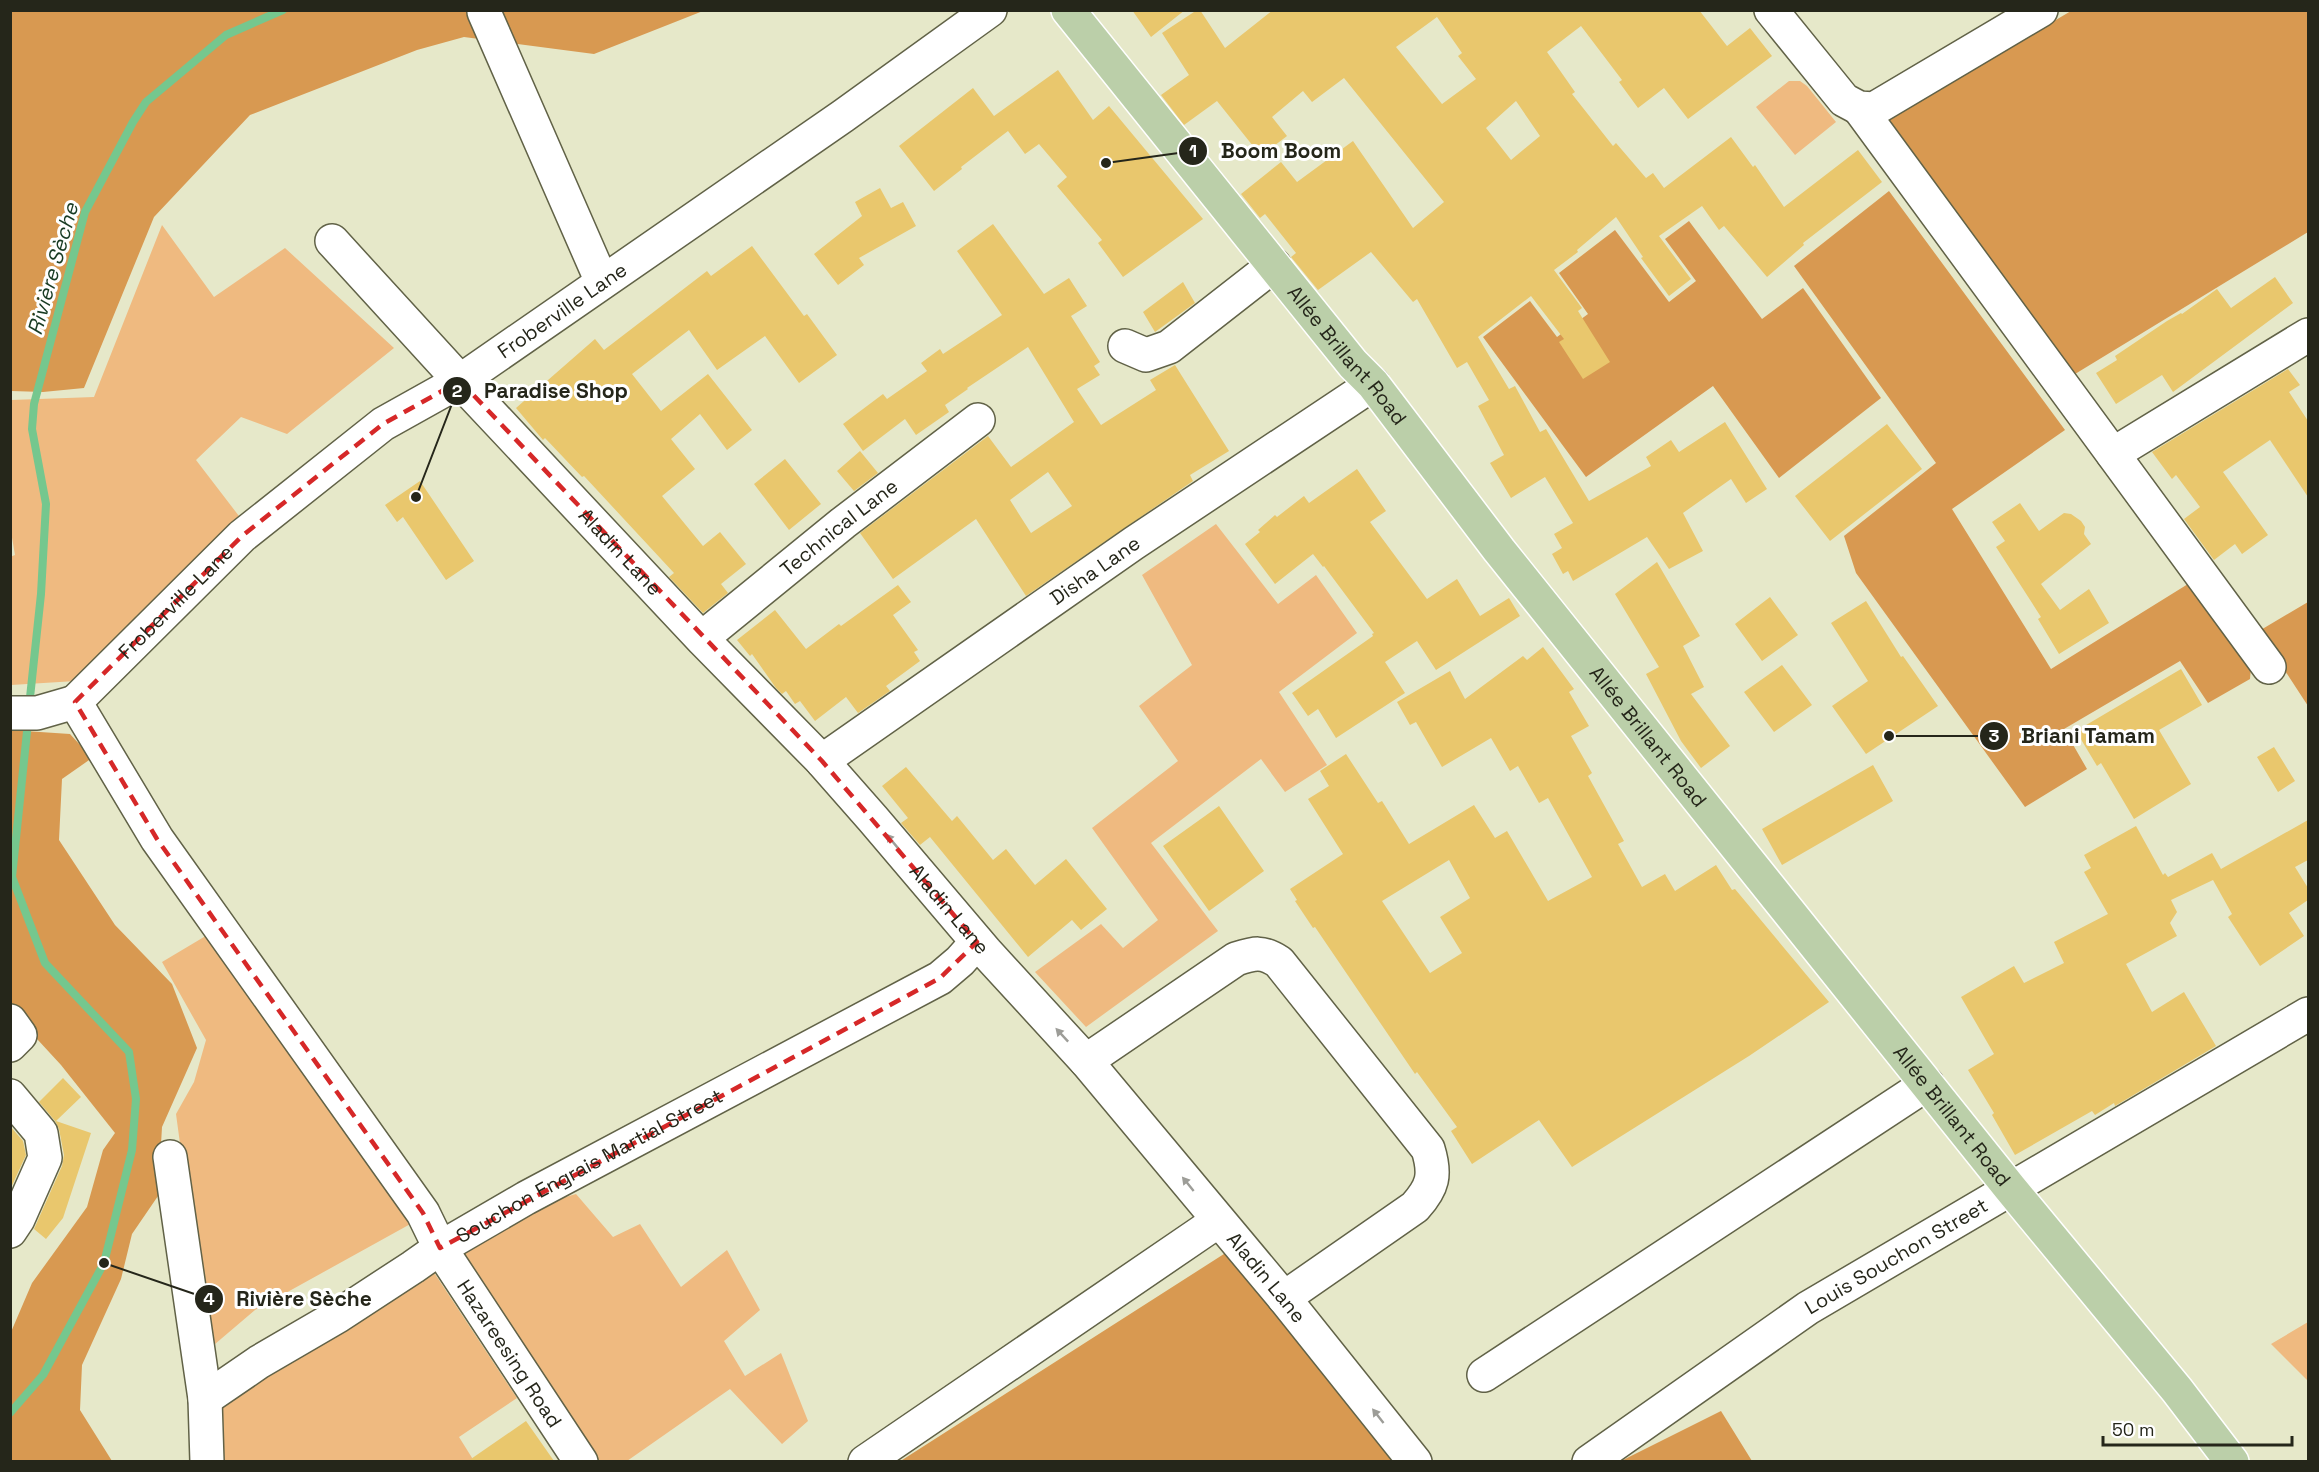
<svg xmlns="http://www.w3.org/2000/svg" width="2319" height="1472" font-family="'Space Grotesk',sans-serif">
<rect width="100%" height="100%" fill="#e6e8c9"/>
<path fill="#efba80" d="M1789 81H1800L1807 86 1836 122 1795 155 1756 107Z
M162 225 214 297 285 248 394 348 287 434 241 417 196 460 242 520 76 681 11 685 10 557 15 555 10 526 11 400 94 397Z
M1216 524 1278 604 1316 575 1357 633 1279 692 1327 765 1285 792 1261 759 1151 843 1218 931 1086 1027 1035 972 1101 924 1123 948 1158 920 1092 828 1178 761 1139 706 1192 665 1142 575Z
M209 934 414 1222 255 1310 208 1350 176 1114 194 1082 206 1040 162 962Z
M576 1194 613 1237 640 1224 681 1287 727 1250 760 1310 724 1341 745 1376 781 1353 808 1421 782 1444 730 1389 627 1461H598L449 1231Z
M431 1268 517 1398 459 1437 474 1461 219 1462 215 1386Z
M2308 1322V1381L2271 1344Z"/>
<path fill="#d89951" d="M11 11H703L594 54 464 37 417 50 250 115 154 217 84 388 43 392 11 391Z
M2071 11H2308V232L2057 385 1877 125Z
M1889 191 2065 430 1952 509 2051 669 2188 584 2251 667 2250 679 2208 703 2180 661 2064 729 2087 769 2025 807 1856 573 1844 536 1936 463 1794 266Z
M1689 221 1762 319 1803 288 1881 398 1779 478 1713 386 1586 477 1483 337 1530 301 1557 337 1588 314 1559 273 1615 230 1669 302 1696 281 1665 239Z
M2308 602V706L2259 631Z
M10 730 70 734 92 758 62 779 59 840 115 925 172 984 197 1048 162 1127 158 1196 132 1234 121 1279 82 1365 80 1410 112 1461H11V1332L32 1283 87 1207 103 1150 115 1133 61 1065 26 1027 11 1005Z
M1238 1245 1401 1462H899Z
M1721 1411 1752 1461H1621Z"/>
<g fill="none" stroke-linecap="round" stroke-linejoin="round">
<path stroke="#75c78e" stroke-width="8" d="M29 707 41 594 46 504 32 429 34 404 85 212 133 122 146 102 226 35 283 10
M10 1413 43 1375 104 1263 132 1150 136 1099 129 1052 45 963 12 877 28 722"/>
</g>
<path fill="#e9c76d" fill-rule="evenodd" d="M1132 10H1185L1151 37Z
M1197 10H1200L1225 48 1273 10H1699L1727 46 1750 28 1772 56 1688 119 1664 88 1638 108 1619 82 1622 80 1581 26 1547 52 1575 92 1572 94 1613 146 1616 143 1646 178 1653 173 1664 188 1731 137 1753 167 1755 165 1784 207 1858 150 1882 182 1803 243 1804 245 1767 277 1724 226 1719 230 1702 206 1659 236 1691 279 1669 296 1641 258 1643 257 1616 217 1577 250 1578 252 1554 270 1582 308 1578 311 1610 362 1583 379 1559 342 1564 339 1531 296 1478 337 1509 389 1515 386 1540 432 1546 429 1589 501 1651 466 1646 457 1671 440 1679 452 1725 422 1767 489 1746 503 1731 479 1683 513 1703 551 1669 569 1647 537 1573 581 1568 571 1563 574 1552 554 1562 548 1554 534 1573 523 1545 477 1511 498 1490 463 1504 455 1478 406 1489 400 1467 362 1457 368 1417 299 1413 302 1371 252 1318 290 1291 257 1296 253 1265 214 1260 218 1241 194 1281 162 1297 182 1353 141 1413 228 1444 202 1344 78 1312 102 1303 91 1272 117 1287 136 1261 156 1217 101 1184 125 1161 95 1189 75 1162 33ZM1437 17 1462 53 1458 56 1476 79 1442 104 1396 47ZM1516 101 1540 136 1511 160 1486 128Z
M1058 70 1093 120 1109 106 1203 219 1123 277 1098 243 1102 240 1057 186 1067 177 1039 144 1025 154 1008 131 961 167 962 169 934 191 899 146 973 88 994 116Z
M880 188 891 208 903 202 916 226 859 258 864 265 838 285 814 254 862 216 855 202Z
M993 224 1044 294 1069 278 1087 306 1071 316 1100 362 1094 366 1100 375 1077 389 1101 425 1156 390 1150 380 1175 365 1229 451 1190 475 1193 481 1026 596 976 519 893 579 860 533 988 436 1011 467 1074 422 1028 347 967 388 968 389 945 405 949 412 916 435 905 419 863 451 843 424 883 394 887 399 927 371 921 363 940 349 943 354 1002 315 957 251ZM1048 472 1072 506 1031 533 1010 500Z
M752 246 804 316 807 314 837 355 799 383 765 336 717 370 689 330 632 374 661 411 708 374 752 430 727 450 700 414 671 439 695 469 662 496 703 546 720 532 746 564 721 584 728 593 703 613 669 577 674 573 584 476 582 477 545 438 543 440 516 408 595 339 604 350 707 271 711 276Z
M2275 277 2293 303 2173 392 2162 375 2116 404 2096 373 2117 360 2115 356 2167 321 2181 313 2182 314 2217 289 2231 308Z
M1183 282 1195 303 1155 332 1143 312Z
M2288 369 2300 385 2289 392 2308 421V497L2270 440 2223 472 2268 535 2242 554 2235 544 2214 560 2184 519 2200 507 2176 475 2172 479 2152 452Z
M1887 424 1922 469 1830 541 1795 496Z
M860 451 878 473 854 491 837 471Z
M785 459 821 504 789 530 754 484Z
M1357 469 1386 511 1370 522 1427 599 1457 579 1480 616 1509 598 1520 616 1436 670 1417 641 1385 662 1405 693 1336 738 1318 709 1308 716 1292 693 1373 636 1372 634 1374 633 1324 566 1323 567 1313 554 1275 584 1245 544 1260 532 1258 530 1275 515 1277 517 1304 496 1309 503Z
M420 481 474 561 446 580 403 517 397 522 385 505Z
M2020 503 2039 531 2064 513 2071 514 2081 521 2085 527 2084 534 2091 544 2041 584 2060 610 2089 589 2109 623 2059 654 2038 619 2041 617 1996 547 2005 541 1992 522Z
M1657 562 1700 636 1683 646 1704 687 1691 694 1730 746 1701 768 1681 741 1646 674 1659 667 1615 594Z
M898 585 911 602 893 615 918 650 914 652 920 661 886 686 890 691 858 713 846 697 815 721 800 701 795 704 786 691 782 694 776 688 752 654 750 656 737 640 775 610 806 649 839 624 841 626Z
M1770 597 1798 635 1762 661 1735 624Z
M1866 601 1901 657 1903 656 1938 706 1866 754 1832 706 1868 681 1831 623Z
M1543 647 1574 689 1569 692 1589 726 1571 736 1592 773 1588 776 1624 841 1618 844 1642 887 1665 874 1675 891 1716 865 1732 890 1735 889 1829 1002 1749 1056 1572 1167 1539 1120 1472 1164 1451 1131 1457 1127 1417 1072 1415 1074 1315 927 1313 928 1295 901 1297 900 1290 889 1343 854 1308 799 1329 786 1320 771 1346 754 1378 803 1382 801 1409 844 1474 805 1495 838 1507 831 1548 901 1592 877 1548 798 1539 803 1518 766 1510 771 1491 738 1442 767 1416 722 1410 725 1397 702 1450 671 1465 699 1523 656 1527 660ZM1449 860 1470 898 1440 917 1462 953 1430 973 1382 901Z
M1782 665 1812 705 1774 732 1744 692Z
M2181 669 2202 705 2159 730 2191 784 2134 819 2101 763 2097 766 2076 731Z
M2274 747 2295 781 2278 792 2257 757Z
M1873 765 1893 801 1782 865 1762 829Z
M906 767 952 821 957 816 993 860 1006 849 1035 885 1066 859 1107 909 1081 930 1072 920 1028 957 930 837 920 845 901 823 908 818 882 786Z
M1219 806 1264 871 1209 911 1163 846Z
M2308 820V860L2295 867 2308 888V900L2289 913 2304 936 2260 966 2228 917 2232 914 2213 880 2171 900 2177 912 2170 923 2177 936 2126 964 2152 1012 2184 992 2216 1046 2115 1106 2114 1103 2095 1115 2092 1111 2015 1155 1992 1115 1994 1113 1968 1070 1994 1054 1961 997 2014 966 2024 983 2064 963 2054 942 2108 914 2084 872 2091 868 2084 855 2136 826 2163 875 2165 873 2168 877 2212 853 2221 869Z
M63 1078 81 1097 56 1121 91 1133 63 1218 46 1239 34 1229 62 1166 64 1155 59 1129 55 1121 39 1102Z
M10 1126 23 1141 26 1155 10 1190Z
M526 1421 554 1461H468Z"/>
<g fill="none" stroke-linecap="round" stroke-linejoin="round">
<defs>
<g id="minor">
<path d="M1771 10 1844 100 1859 108 1874 109 2041 10"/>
<path d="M484 12 602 282"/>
<path d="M1859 108 2269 667"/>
<path id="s1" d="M332 241 460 381 703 640 822 761 873 819 986 952 1086 1061 1284 1298 1415 1462"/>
<path d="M1125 346 1146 355 1169 347 1274 265"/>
<path d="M2113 454 2308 335"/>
<path id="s2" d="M702 638 843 523 978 420"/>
<path id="s3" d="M75 702 242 536 383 424 460 381 843 116 990 10"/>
<path id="s4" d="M75 702 157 839 423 1213 440 1248 581 1462"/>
<path d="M10 713H37L75 702"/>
<path id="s5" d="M822 761 1134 543 1373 384"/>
<path d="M10 1021 20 1035 10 1045"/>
<path d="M1086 1061 1236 959C1255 953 1262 951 1279 962L1428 1149C1436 1175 1433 1187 1415 1207L1284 1298"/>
<path d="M10 1096 41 1133 45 1158 18 1219 10 1231"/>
<path d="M170 1157 205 1399 207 1462"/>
<path d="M1484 1375 1927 1084"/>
<path id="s6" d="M205 1399 259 1362 338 1316 413 1267 440 1248 526 1198 940 978 960 961 977 942"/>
<path d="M865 1462 1218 1221"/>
<path id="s7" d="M1589 1462 1808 1308 2308 1014"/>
</g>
<g id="major">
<path id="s8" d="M1068 10 1353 364 1373 384 1499 550 2010 1188 2177 1390 2232 1462"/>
</g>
</defs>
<use href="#minor" stroke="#616247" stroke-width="36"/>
<use href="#major" stroke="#fff" stroke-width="36"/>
<use href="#minor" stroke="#fff" stroke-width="33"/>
<use href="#major" stroke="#bbcfa9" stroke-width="33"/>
</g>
<defs><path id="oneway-solid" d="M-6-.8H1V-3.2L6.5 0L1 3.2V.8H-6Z" transform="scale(1.5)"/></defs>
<g fill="#9d9d98">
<use href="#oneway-solid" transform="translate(892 841) rotate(-130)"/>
<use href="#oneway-solid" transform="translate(1062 1035) rotate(-133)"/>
<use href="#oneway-solid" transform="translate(1188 1184) rotate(-129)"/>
<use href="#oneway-solid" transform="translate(1378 1416) rotate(-128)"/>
</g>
<path fill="none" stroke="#d62828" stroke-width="4.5" stroke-dasharray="12 8" stroke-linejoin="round" d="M460 381 822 761 977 942 940 978 440 1248 423 1213 157 839 75 702 242 536 383 424Z"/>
<g text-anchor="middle" stroke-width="6" stroke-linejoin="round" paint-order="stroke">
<g font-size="20" fill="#25261a" stroke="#fff">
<text dy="7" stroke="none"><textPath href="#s3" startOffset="628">Froberville Lane</textPath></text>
<text dy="7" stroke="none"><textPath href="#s8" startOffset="444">Allée Brillant Road</textPath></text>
<text dy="7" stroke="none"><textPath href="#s2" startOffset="176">Technical Lane</textPath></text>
<text dy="7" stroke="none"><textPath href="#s1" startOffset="424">Aladin Lane</textPath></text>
<text dy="7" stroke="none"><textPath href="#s5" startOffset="333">Disha Lane</textPath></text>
<text dy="7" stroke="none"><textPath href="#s3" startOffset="142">Froberville Lane</textPath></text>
<text dy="7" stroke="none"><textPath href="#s8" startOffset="930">Allée Brillant Road</textPath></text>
<text dy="7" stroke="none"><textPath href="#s1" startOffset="910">Aladin Lane</textPath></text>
<text dy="7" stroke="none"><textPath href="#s8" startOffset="1416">Allée Brillant Road</textPath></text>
<text dy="7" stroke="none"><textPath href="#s6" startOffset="450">Souchon Engrais Martial Street</textPath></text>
<text dy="7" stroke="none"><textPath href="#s7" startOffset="370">Louis Souchon Street</textPath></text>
<text dy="7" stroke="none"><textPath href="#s1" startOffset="1396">Aladin Lane</textPath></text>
<text dy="7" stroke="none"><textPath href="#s4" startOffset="784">Hazareesing Road</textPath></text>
</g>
<g font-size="21" font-style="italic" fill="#183b23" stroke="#fff">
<text transform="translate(53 269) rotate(-74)" y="7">Rivière Sèche</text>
</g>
</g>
<path fill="none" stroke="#25261a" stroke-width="2" d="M1106 163L1193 151M416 497L457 391M1889 736L1994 736M104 1263L209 1299"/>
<g fill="#25261a" stroke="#fff" stroke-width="2">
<circle cx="1106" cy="163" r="6"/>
<circle cx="416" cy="497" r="6"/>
<circle cx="1889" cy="736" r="6"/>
<circle cx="104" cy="1263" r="6"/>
<circle cx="1193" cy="151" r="15"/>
<circle cx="457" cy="391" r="15"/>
<circle cx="1994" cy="736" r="15"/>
<circle cx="209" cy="1299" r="15"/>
</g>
<g font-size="18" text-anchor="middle" font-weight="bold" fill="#fff">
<text x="1193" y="157">1</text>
<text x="457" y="397">2</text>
<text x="1994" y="742">3</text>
<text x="209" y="1305">4</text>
</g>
<g font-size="21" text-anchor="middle" font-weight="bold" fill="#25261a" stroke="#fff" stroke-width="6" stroke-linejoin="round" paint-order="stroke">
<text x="1281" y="158">Boom Boom</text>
<text x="556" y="398">Paradise Shop</text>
<text x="2088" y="743">Briani Tamam</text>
<text x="304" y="1306">Rivière Sèche</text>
</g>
<rect width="2319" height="1472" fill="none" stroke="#25261a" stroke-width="24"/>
<path d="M2103 1436v9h189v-9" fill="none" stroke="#25261a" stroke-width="3"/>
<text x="2112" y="1436" font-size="18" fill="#25261a" stroke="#ffffff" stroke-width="4.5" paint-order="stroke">50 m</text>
</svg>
